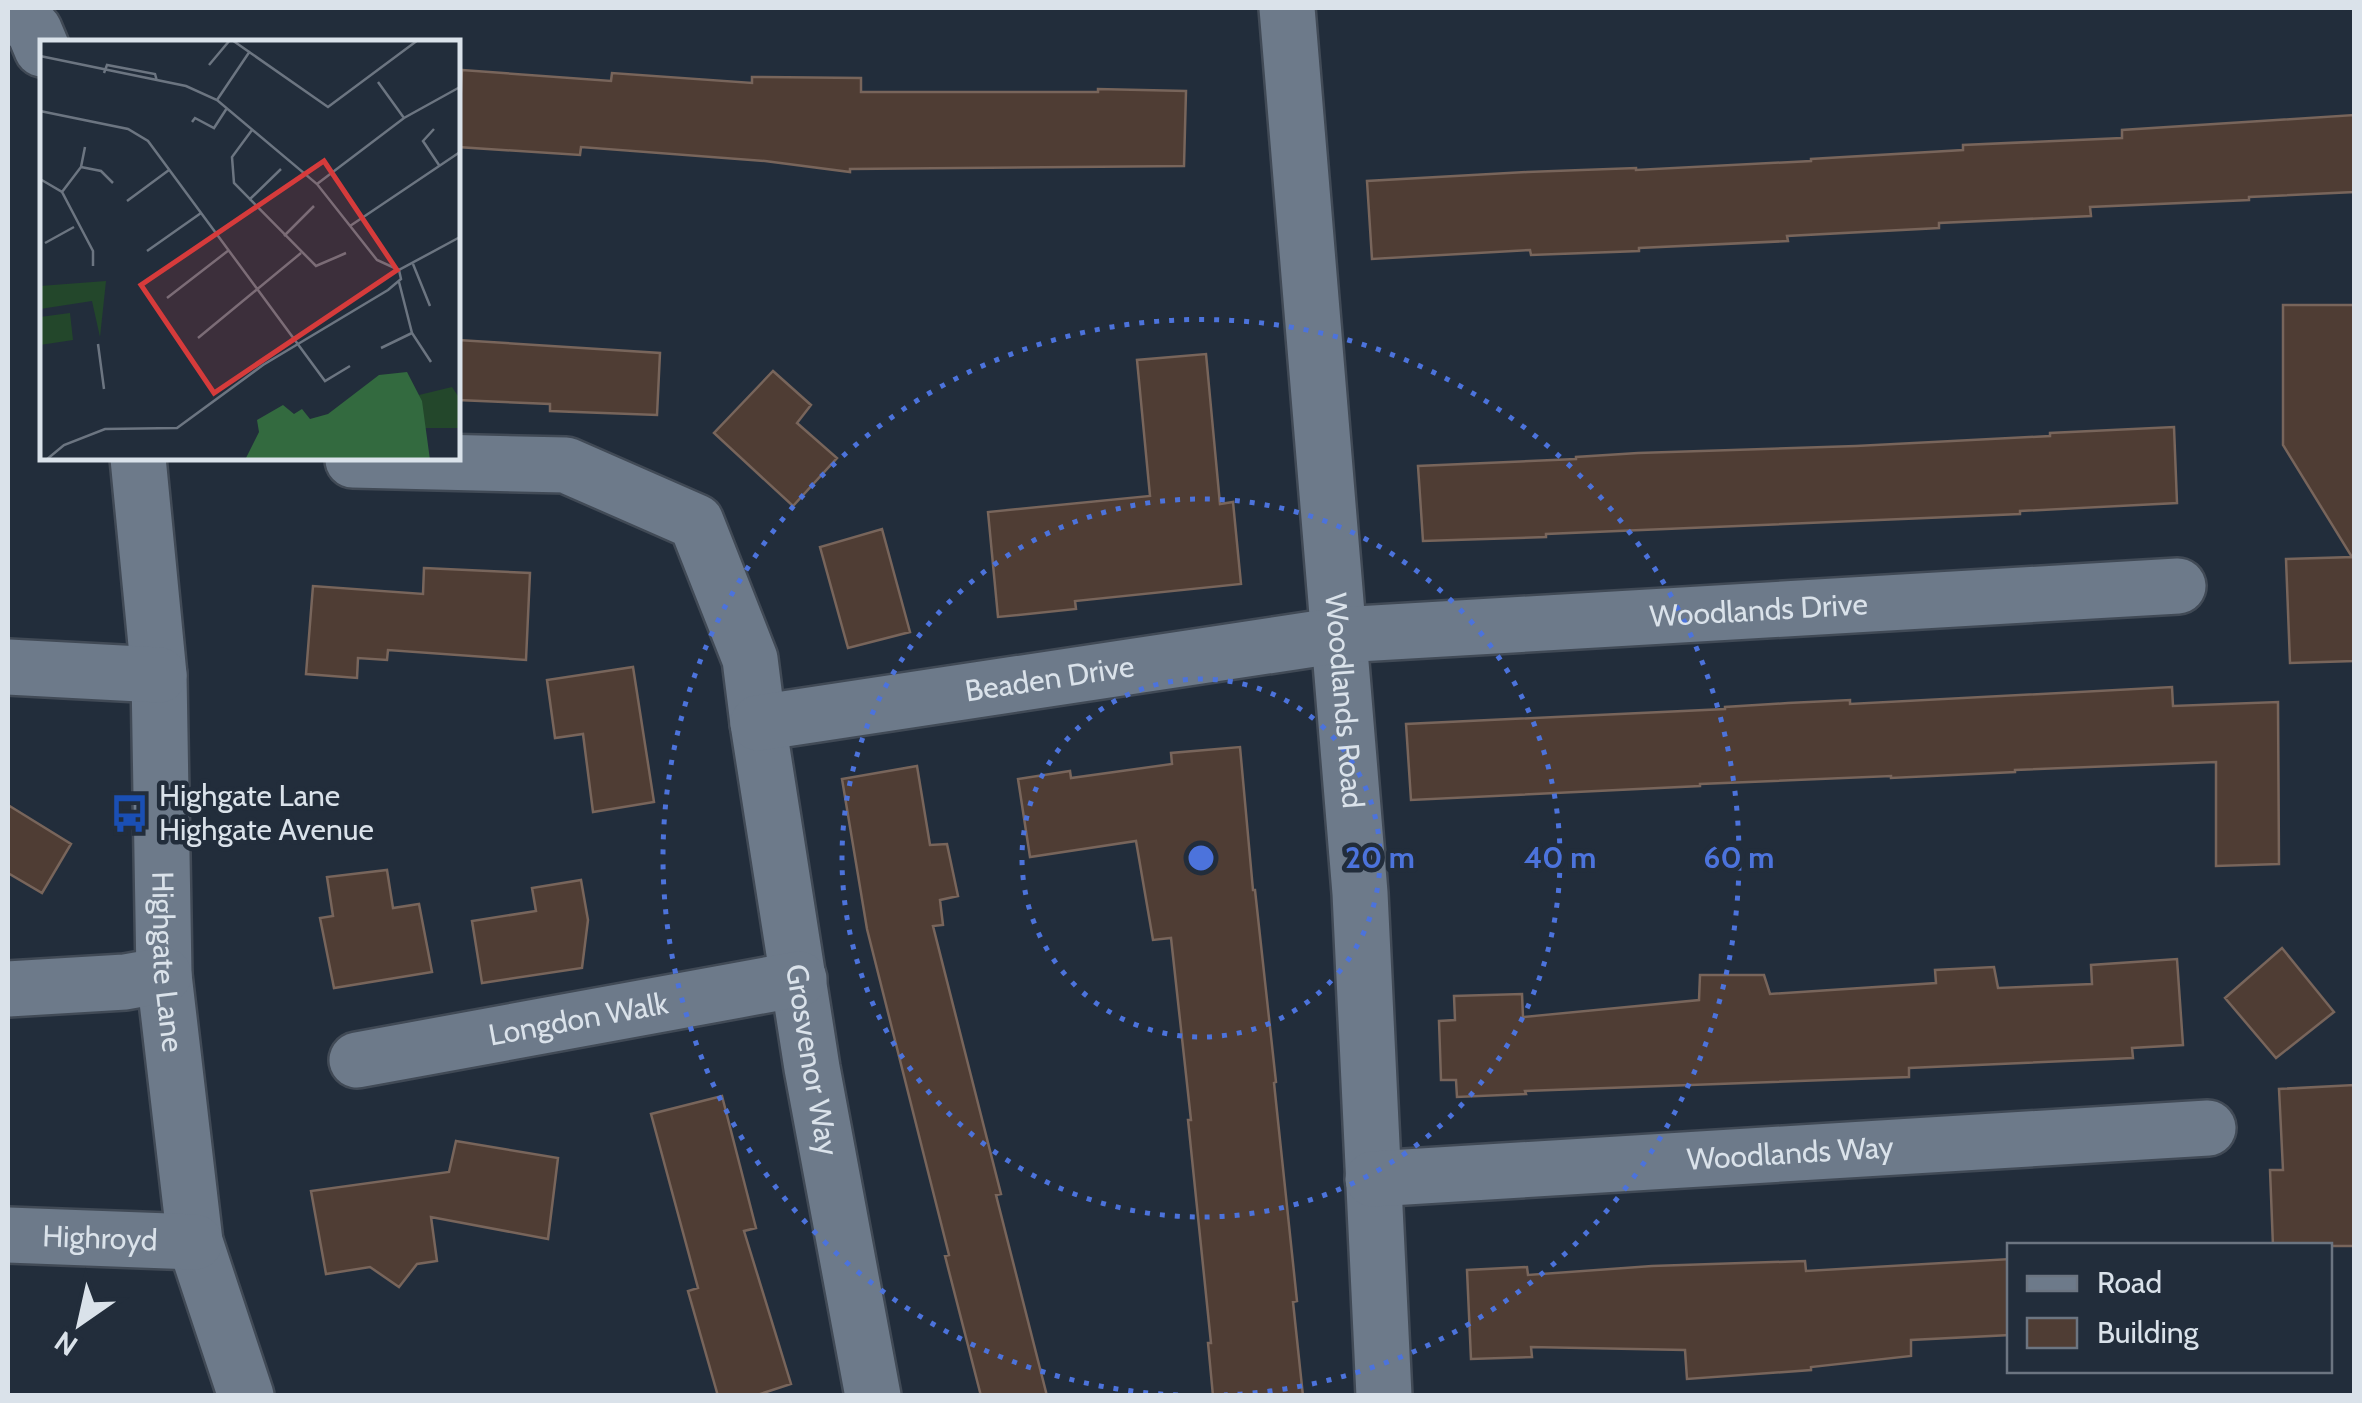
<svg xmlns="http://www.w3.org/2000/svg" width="2362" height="1403" font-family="Cabin,sans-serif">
<rect width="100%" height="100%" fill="#222d3b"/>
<path fill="#4f3d34" stroke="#78655b" stroke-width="2.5" d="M462 70 611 81 612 73 752 83V77L861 78V92H1098V89L1186 91 1184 166 850 169V172L765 161 581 147 580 155 458 147Z
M2354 115V192L2249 197V200L2090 207 2091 216 1939 223V228L1787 236 1788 241 1639 248V251L1531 255 1530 250 1372 259 1367 181 1527 172 1636 168V170L1811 161V159L1963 150V145L2122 138V130Z
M2283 305H2354V661L2290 663 2286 559 2352 557 2283 445Z
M458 340 660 353 657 415 550 411V404L458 400Z
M1206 354 1220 504 1233 502 1241 584 1075 601 1076 609 998 617 988 512 1150 496 1137 360Z
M773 371 811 405 797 423 837 458 793 506 714 433Z
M2174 427 2177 503 2020 511V514L1546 534V537L1423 541 1418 466 1576 459V457L1638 453 1856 446 2050 436V433Z
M882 529 910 632 848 648 820 547Z
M424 568 530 573 526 660 388 650 387 660 358 658 357 678 306 674 313 586 423 594Z
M633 667 654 802 593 812 583 734 555 738 547 680Z
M2172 687 2173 706 2278 702 2279 864 2216 866V762L2015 770V772L1891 778V776L1700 784V786L1411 800 1406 724 1725 709V707L1788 703 1850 700V704Z
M1240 747 1253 890H1255L1276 1082 1274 1083 1297 1301 1293 1302 1303 1396H1213L1208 1343H1211L1188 1120H1191L1171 938 1153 940 1136 841 1030 857 1018 779 1070 771 1071 778 1172 764 1171 753Z
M917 766 930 845 947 844 958 896 940 900 943 925 933 926 1001 1194 996 1195 1047 1396H981L945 1256 949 1255 867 929 842 779Z
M8 805 71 844 42 893 8 873Z
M387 870 393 908 419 904 432 972 334 988 320 918 333 916 327 877Z
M581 880 588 920 582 968 482 983 472 921 536 911 532 888Z
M2282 948 2334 1012 2276 1058 2225 998Z
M2177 959 2183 1045 2132 1048 2133 1058 1909 1068V1077L1525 1091 1526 1094 1457 1097 1456 1080H1441L1439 1021 1455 1020 1454 996 1522 994 1523 1017 1699 1000 1700 975H1764L1770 994 1936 983 1935 970 1994 967 1998 988 2092 984 2091 965Z
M2354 1085V1246H2273L2270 1170H2283L2279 1089Z
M722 1096 756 1228 744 1231 791 1384 754 1396H718L688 1291 698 1288 651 1114Z
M456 1141 558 1158 548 1239 431 1217 437 1261 417 1264 399 1287 370 1267 326 1274 311 1191 449 1172Z
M2010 1259V1335L1911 1340V1356L1811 1367V1370L1687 1379 1685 1350 1531 1347 1532 1357 1471 1359 1467 1270 1527 1267 1528 1275 1652 1266 1805 1261 1806 1271Z"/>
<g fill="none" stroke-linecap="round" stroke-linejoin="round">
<defs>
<g id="minor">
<path d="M10 8 34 30 42 49"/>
<path id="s1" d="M1287 8 1360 893 1384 1396"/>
<path id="s2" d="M138 458 159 675 164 975 195 1242 246 1396"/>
<path id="s3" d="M353 460 566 465 696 522 750 659 758 723 812 1068 873 1396"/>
<path d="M8 667 159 675"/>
<path id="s4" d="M758 723 1340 635 2178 586"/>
<path d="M8 989 125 982 164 975"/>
<path id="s5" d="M357 1060 799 979"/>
<path id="s6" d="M1373 1179 2208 1128"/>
<path id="s7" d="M8 1235 195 1242"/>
</g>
</defs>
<use href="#minor" stroke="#414a56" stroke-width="60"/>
<use href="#minor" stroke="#6d7a8a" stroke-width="55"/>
</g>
<g fill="none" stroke="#4c73dc" stroke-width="5" stroke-dasharray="5 10">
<circle cx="1201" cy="858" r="179"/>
<circle cx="1201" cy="858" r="359"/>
<path d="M1178 1395A538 538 0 1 1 1224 1395"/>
</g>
<defs>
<symbol id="bus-bare" viewBox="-9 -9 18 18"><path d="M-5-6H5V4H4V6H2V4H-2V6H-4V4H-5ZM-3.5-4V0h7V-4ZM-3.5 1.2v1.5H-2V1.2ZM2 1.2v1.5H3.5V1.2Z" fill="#1a4fb4" stroke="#222d3b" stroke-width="2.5" paint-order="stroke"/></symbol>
</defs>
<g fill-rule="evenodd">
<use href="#bus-bare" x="102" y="786" width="55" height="55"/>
</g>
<g text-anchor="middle" stroke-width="9" stroke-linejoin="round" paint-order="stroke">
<g font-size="30" fill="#dae2ea" stroke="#222d3b">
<text dy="10" stroke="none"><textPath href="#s4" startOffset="1008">Woodlands Drive</textPath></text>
<text dy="10" stroke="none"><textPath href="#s4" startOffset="295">Beaden Drive</textPath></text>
<text dy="10" stroke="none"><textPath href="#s1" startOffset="695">Woodlands Road</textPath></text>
<text dy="10" stroke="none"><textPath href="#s2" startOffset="505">Highgate Lane</textPath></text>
<text dy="10" stroke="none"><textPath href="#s5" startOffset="225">Longdon Walk</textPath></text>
<text dy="10" stroke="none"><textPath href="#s3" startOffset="908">Grosvenor Way</textPath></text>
<text dy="10" stroke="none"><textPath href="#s6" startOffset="418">Woodlands Way</textPath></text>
<text dy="10" stroke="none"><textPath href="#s7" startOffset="92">Highroyd</textPath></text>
</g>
<g font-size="30" fill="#dae2ea" stroke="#222d3b" text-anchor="start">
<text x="159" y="806">Highgate Lane<tspan x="159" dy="34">Highgate Avenue</tspan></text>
</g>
</g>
<g transform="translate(40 40)">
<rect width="420" height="420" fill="#222d3b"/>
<path d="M66 241 60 297 52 261 0 269V246ZM30 273 33 300 0 305V277ZM412 347 420 359V388H385L379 355Z" fill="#23472b"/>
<path d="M367 332 382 361 390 420H205L219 392 217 380 243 365 254 374 262 369 270 379 288 374 339 335Z" fill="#336a3f"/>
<path fill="none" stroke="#6c7581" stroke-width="2.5" d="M192 0 288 67 378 0M0 16 146 46 177 60 277 144 337 220 359 230M169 25 190 0M64 33 67 25 115 34 117 41M338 42 364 78M177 60 210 11M0 71 88 89 108 101 285 341 310 326M152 82 155 78 174 88 187 68M394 89 383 101 399 125M212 90 192 117 194 143 276 226 306 213M41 127 61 131 73 143M0 139 22 152 53 211V226M277 144 364 78 420 47M22 152 41 127 45 107M209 160 241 129M87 161 129 130M310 186 420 112M244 196 274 166M5 203 34 187M107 211 161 173M373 224 390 266M359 242 372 293 391 322M127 258 189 210M158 298 261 213M58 304 64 349M341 308 372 293M6 420 24 405 65 389 137 388 223 325 348 250 361 239 359 230 420 197"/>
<path fill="#d63b3b" fill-opacity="0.15" stroke="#d63b3b" stroke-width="5" d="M284 121 357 230 174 353 101 245Z"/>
<rect width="420" height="420" fill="none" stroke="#dae2ea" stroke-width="5"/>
</g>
<circle cx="1201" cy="858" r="15" fill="#4c73dc" stroke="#222d3b" stroke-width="5"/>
<g font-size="30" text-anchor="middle" font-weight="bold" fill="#4c73dc" stroke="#222d3b" stroke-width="9" stroke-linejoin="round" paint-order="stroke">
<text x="1380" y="868">20 m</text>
<text x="1560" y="868">40 m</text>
<text x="1739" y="868">60 m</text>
</g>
<rect width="2362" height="1403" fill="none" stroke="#dae2ea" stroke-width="20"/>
<rect x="2007" y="1243" width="325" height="130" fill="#222d3b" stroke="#6c7581" stroke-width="2.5"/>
<rect x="2027" y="1276" width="50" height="15" fill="#6d7a8a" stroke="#6c7581" stroke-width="2.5"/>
<text x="2097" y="1293" font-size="30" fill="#dae2ea">Road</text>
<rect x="2027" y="1318" width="50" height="30" fill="#4f3d34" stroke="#6c7581" stroke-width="2.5"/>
<text x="2097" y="1343" font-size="30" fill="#dae2ea">Building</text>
<g transform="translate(80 1323) rotate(214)" stroke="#222d3b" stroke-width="8" paint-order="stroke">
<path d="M0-8L18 38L0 25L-18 38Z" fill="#dae2ea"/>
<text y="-15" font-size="28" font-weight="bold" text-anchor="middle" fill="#dae2ea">N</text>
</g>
</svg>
